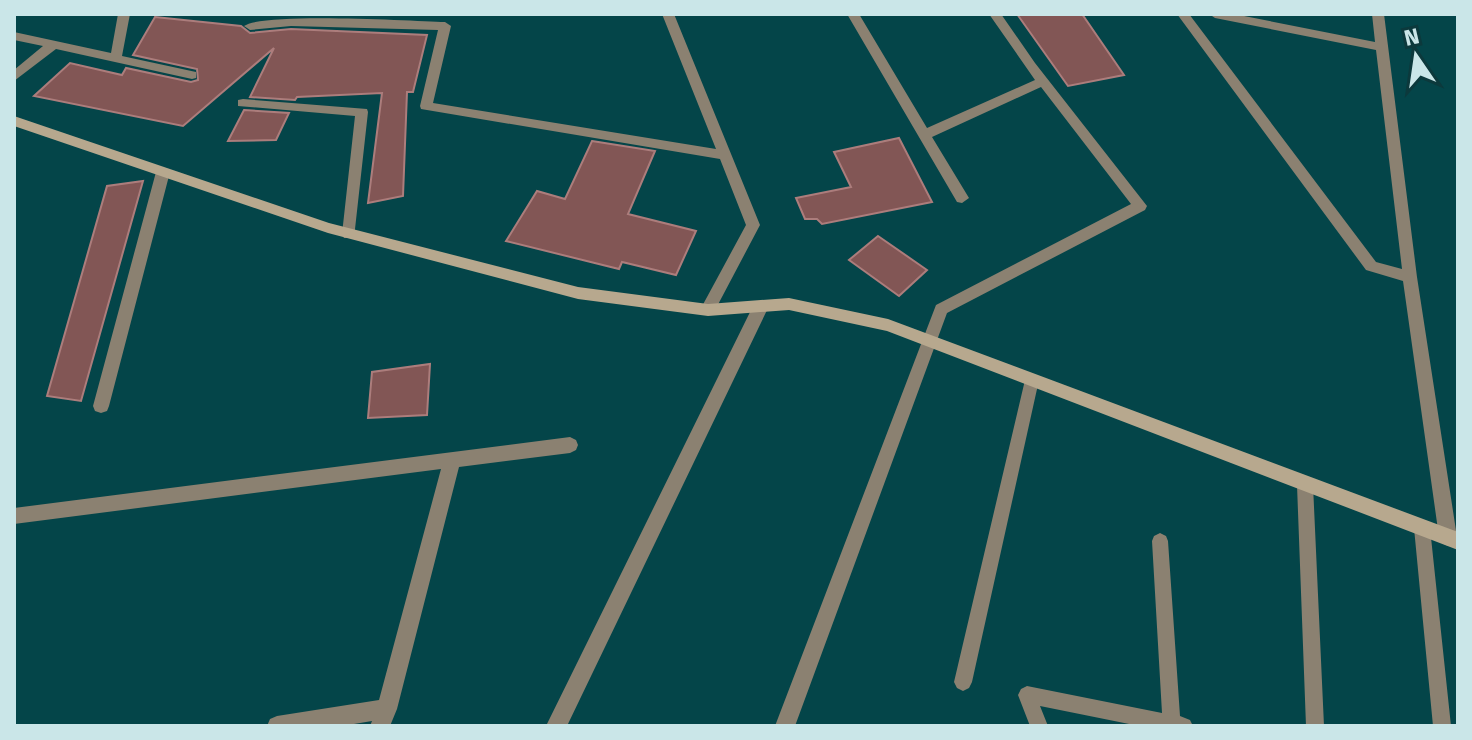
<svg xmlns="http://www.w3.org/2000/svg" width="1472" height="740" font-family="'Fira Sans',sans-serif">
<rect width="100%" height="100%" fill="#044549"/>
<path fill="#825655" stroke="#ac7d7c" stroke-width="2" d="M1017 14H1082L1124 75 1068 86Z
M155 17 241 26 250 33 291 29 427 35 413 92H407L403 196 368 203 382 93 297 97 295 100 250 97 274 48 183 126 34 96 70 63 122 75 126 68 191 82 198 80 197 69 133 55Z
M244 110 289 113 276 140 228 141Z
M899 138 932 202 822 224 817 219H805L796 198 851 187 834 152Z
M592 141 655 151 628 214 696 231 676 275 622 262 619 269 506 241 537 191 565 199Z
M143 181 81 401 47 396 107 186Z
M878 236 927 270 899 296 849 260Z
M430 364 427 415 368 418 372 372Z"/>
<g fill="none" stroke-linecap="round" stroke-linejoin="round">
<path fill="#8b8171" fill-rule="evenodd" d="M1032 374 1037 376 1039 380 972 682 969 688 963 691 957 688 954 682 1025 380 1027 376Z
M1305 478 1310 480 1313 485 1324 726H1306L1297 485 1300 480Z
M1422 521 1428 523 1430 528 1451 726H1433L1414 528 1416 523Z
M1160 533 1166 536 1168 541 1180 716 1190 720 1193 726H1139L1040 706 1048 726H1030L1018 695 1021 689 1027 686 1162 713 1152 541 1154 536Z"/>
<path fill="#8b8171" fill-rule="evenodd" d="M118 14H130L122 56 196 72V78L192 79 56 49 14 81V70L43 46 14 40V32L111 53Z
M662 14H674L760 225 713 314H703L700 310 746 225 720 159 421 109 420 106 438 30 291 26 250 30 244 26C263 12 412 21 445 22L451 26 433 103 716 149Z
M847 14H859L927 128 1035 80 989 14H1001L1035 63 1147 206 1145 210 947 313 795 726H775L936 305 1131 204 1041 87 932 137 969 198 962 203 957 202Z
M1177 14H1189L1376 262 1402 269 1376 50 1215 18 1209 14H1234L1375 42 1372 14H1384L1417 277 1457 537 1454 543 1448 546 1442 543 1439 537 1403 281 1366 270Z
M243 99 367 109 368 112 354 238H344L342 234 355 116 238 106V100Z
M163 167 170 172 109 406 107 411 101 413 95 411 93 406 156 172Z
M761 300 769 306 567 726H546L753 306Z
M570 437 576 440 578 445 576 450 570 453 459 467 397 709 390 726H370L372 721 342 726H267L270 719 277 716 379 700 441 469 14 524V508Z"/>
<path fill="#b7a88e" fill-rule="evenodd" d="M14 116 329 223 578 287 708 304 789 298 888 319 1458 532V550L887 331 789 310 708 316 578 299 328 233 14 126Z"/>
</g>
<rect width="1472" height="740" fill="none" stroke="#cae6e8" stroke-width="32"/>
<g transform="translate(1416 56) rotate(347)" stroke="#0c393c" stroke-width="6" paint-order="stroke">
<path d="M0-6L14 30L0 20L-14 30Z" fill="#cae6e8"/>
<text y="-12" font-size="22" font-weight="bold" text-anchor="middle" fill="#cae6e8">N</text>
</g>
</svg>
